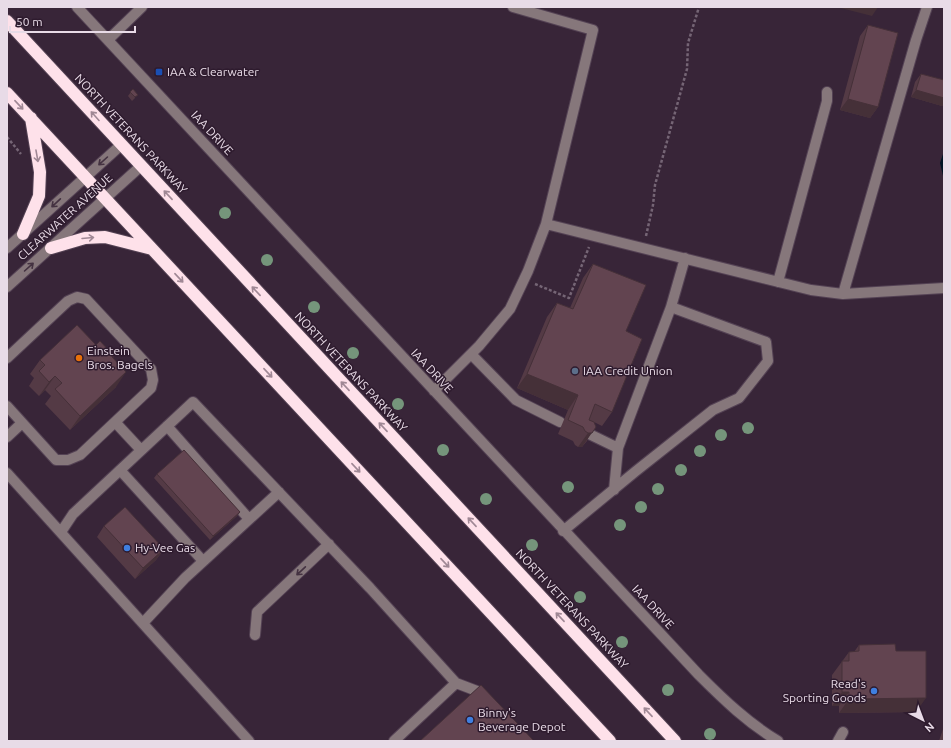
<svg xmlns="http://www.w3.org/2000/svg" width="951" height="748" font-family="Ubuntu,sans-serif">
<rect width="100%" height="100%" fill="#382538"/>
<path fill="#001224" d="M944 151V180L940 163Z"/>
<g fill="none" stroke-linecap="round" stroke-linejoin="round">
<defs>
<path id="minor" d="M77 7 699 675C724 700 748 723 778 741
M108 40 142 7
M546 224 811 290 843 294 944 288
M7 248 121 145
M778 282 827 101V92
M7 287 141 166
M843 294 916 40 927 7
M471 354 516 400 560 422
M7 358 68 301 77 297 86 299 151 369 153 380 151 388 80 455 68 460H56L7 406
M434 391 479 346 510 309 528 271 546 224 593 30 513 7
M115 422 141 450
M167 426 249 519
M585 432 618 448 614 490
M7 437 22 423
M618 448 671 307
M120 470 203 561
M7 473 249 741
M563 531 636 471 713 410 739 398 768 361 766 342 671 307 685 258
M61 532 73 514 193 402 370 588 456 683 477 691 484 698
M143 623 185 578 279 492
M255 635 257 612 329 544
M394 741 456 683
M838 741 843 732"/>
<path id="highway" d="M7 21 675 741
M7 93 610 741
M23 234 39 196 40 172 31 118
M51 248 85 238 105 237 152 249"/>
</defs>
<use href="#minor" stroke="#544254" stroke-width="12"/>
<use href="#highway" stroke="#544254" stroke-width="14"/>
<path stroke="#756575" stroke-width="2.5" stroke-dasharray="3 2" stroke-linecap="butt" d="M7 137 21 154
M646 236 653 205 655 185 687 69 688 43 699 7
M535 284 569 298 589 247"/>
<use href="#minor" stroke="#86777b" stroke-width="10"/>
<use href="#highway" stroke="#fee1ea" stroke-width="12"/>
</g>
<g fill="#75957b">
<circle cx="225" cy="213" r="6"/>
<circle cx="267" cy="260" r="6"/>
<circle cx="314" cy="307" r="6"/>
<circle cx="353" cy="353" r="6"/>
<circle cx="398" cy="404" r="6"/>
<circle cx="748" cy="428" r="6"/>
<circle cx="721" cy="435" r="6"/>
<circle cx="443" cy="450" r="6"/>
<circle cx="700" cy="451" r="6"/>
<circle cx="681" cy="470" r="6"/>
<circle cx="568" cy="487" r="6"/>
<circle cx="658" cy="489" r="6"/>
<circle cx="486" cy="499" r="6"/>
<circle cx="641" cy="507" r="6"/>
<circle cx="620" cy="525" r="6"/>
<circle cx="532" cy="545" r="6"/>
<circle cx="580" cy="597" r="6"/>
<circle cx="622" cy="642" r="6"/>
<circle cx="668" cy="690" r="6"/>
<circle cx="710" cy="734" r="6"/>
</g>
<path fill="#543a45" d="M868 25 878 107 870 118 840 110 860 36Z
M921 74 944 80V104L942 106 911 97 915 82Z
M133 89 135 98 132 101 128 96Z
M593 264 626 331 612 412 602 426 594 422 587 441 582 447H578L575 445 573 441 558 434 568 410 517 388 547 317 557 303 570 308 583 278Z
M96 345 114 356 113 358 116 387 70 430 45 404 51 396 45 390 39 396 29 386 34 378 30 374 40 360Z
M157 474 240 512 237 516 210 540 154 478Z
M104 526 164 549 156 560 135 579 97 537Z
M859 645 896 651 916 712 839 713V706H832V675L849 652H854Z
M944 726V741H939Z"/>
<path fill="#453038" d="M837 7H878L872 16Z
M916 90 944 98V104L942 106 911 97Z
M848 99 878 107 870 118 840 110Z
M126 372 116 387 70 430 80 416Z
M527 374 578 395 568 410 517 388Z
M55 376 45 390 39 396 49 382Z
M596 427 582 447H578L588 433Z
M240 512 237 516 210 540 213 536Z
M164 549 156 560 135 579 143 568Z
M842 692H849L839 706H832Z
M926 698 916 712 839 713 849 699Z"/>
<path fill="#624450" stroke="#453038" d="M868 25 898 33 878 107 848 99Z
M921 74 944 80V98L916 90Z
M133 89 138 95 135 97 130 92Z
M593 264 646 285 626 331 642 339 612 412 595 404 589 420 594 422 596 427 592 433H588L585 431 583 427 568 420 578 395 527 374 557 303 573 309Z
M77 325 96 345 100 341 114 356 112 357 126 372 80 416 55 389 62 383 55 376 49 382 39 371 45 365 40 360Z
M184 450 240 512 213 536 157 474Z
M125 507 164 549 143 568 104 526Z
M895 644 896 651H926V698L849 699V692H842V661H849V652L859 651V645Z
M481 685 534 741H420Z"/>
<defs><path id="oneway-shaft" d="M-6 0H5M1.5-3L5.5 0L1.5 3" fill="none" stroke-width="1.6" stroke-linecap="round" stroke-linejoin="round"/></defs>
<g stroke="#a08895">
<use href="#oneway-shaft" transform="translate(19 105) rotate(47)"/>
<use href="#oneway-shaft" transform="translate(95 116) rotate(-132)"/>
<use href="#oneway-shaft" transform="translate(37 156) rotate(80)"/>
<use href="#oneway-shaft" transform="translate(168 195) rotate(-133)"/>
<use href="#oneway-shaft" transform="translate(88 238) rotate(-5)"/>
<use href="#oneway-shaft" transform="translate(179 278) rotate(47)"/>
<use href="#oneway-shaft" transform="translate(256 291) rotate(-133)"/>
<use href="#oneway-shaft" transform="translate(268 373) rotate(47)"/>
<use href="#oneway-shaft" transform="translate(345 386) rotate(-133)"/>
<use href="#oneway-shaft" transform="translate(383 427) rotate(-133)"/>
<use href="#oneway-shaft" transform="translate(356 468) rotate(47)"/>
<use href="#oneway-shaft" transform="translate(472 522) rotate(-133)"/>
<use href="#oneway-shaft" transform="translate(445 563) rotate(47)"/>
<use href="#oneway-shaft" transform="translate(560 617) rotate(-133)"/>
<use href="#oneway-shaft" transform="translate(648 712) rotate(-133)"/>
</g>
<g stroke="#443241">
<use href="#oneway-shaft" transform="translate(103 161) rotate(138)"/>
<use href="#oneway-shaft" transform="translate(56 203) rotate(137)"/>
<use href="#oneway-shaft" transform="translate(29 267) rotate(-42)"/>
<use href="#oneway-shaft" transform="translate(301 571) rotate(137)"/>
</g>
<rect fill="#1a4fb4" stroke="#2e1b2e" stroke-width="1.5" x="155" y="68" width="8" height="8" rx="2"/>
<circle fill="#e8710a" stroke="#2e1b2e" stroke-width="1.5" cx="79" cy="358" r="4"/>
<circle fill="#5c6f8a" stroke="#2e1b2e" stroke-width="1.5" cx="575" cy="371" r="4"/>
<g fill="#3f7fe0" stroke="#2e1b2e" stroke-width="1.5">
<circle cx="127" cy="548" r="4"/>
<circle cx="874" cy="691" r="4"/>
<circle cx="470" cy="720" r="4"/>
</g>
<g text-anchor="middle" stroke-width="3" stroke-linejoin="round" paint-order="stroke">
<g font-size="12" fill="#e8dbe7" stroke="#2e1b2e" text-anchor="start">
<text x="167" y="76">IAA &amp; Clearwater</text>
<text x="87" y="355">Einstein<tspan x="87" dy="14">Bros. Bagels</tspan></text>
<text x="583" y="375">IAA Credit Union</text>
<text x="135" y="552">Hy-Vee Gas</text>
<text x="866" y="688" text-anchor="end">Read's<tspan x="866" dy="14">Sporting Goods</tspan></text>
<text x="478" y="717">Binny's<tspan x="478" dy="14">Beverage Depot</tspan></text>
</g>
<g font-size="12" fill="#e8dbe7" stroke="#2e1b2e">
<text transform="translate(212 133) rotate(47)" y="4">IAA DRIVE</text>
<text transform="translate(131 134) rotate(47)" y="4">NORTH VETERANS PARKWAY</text>
<text transform="translate(65 217) rotate(-42)" y="4">CLEARWATER AVENUE</text>
<text transform="translate(432 371) rotate(47)" y="4">IAA DRIVE</text>
<text transform="translate(351 372) rotate(47)" y="4">NORTH VETERANS PARKWAY</text>
<text transform="translate(653 607) rotate(47)" y="4">IAA DRIVE</text>
<text transform="translate(572 609) rotate(47)" y="4">NORTH VETERANS PARKWAY</text>
</g>
</g>
<rect width="951" height="748" fill="none" stroke="#e8dbe7" stroke-width="16"/>
<g transform="translate(923 720) rotate(138)" stroke="#2e1b2e" stroke-width="3" paint-order="stroke">
<path d="M0-3L7 15L0 10L-7 15Z" fill="#e8dbe7"/>
<text y="-6" font-size="11" font-weight="bold" text-anchor="middle" fill="#e8dbe7">N</text>
</g>
<path d="M10 26v6h125v-6" fill="none" stroke="#e8dbe7" stroke-width="2"/>
<text x="16" y="26" font-size="12" fill="#e8dbe7" stroke="#2e1b2e" stroke-width="3" paint-order="stroke">50 m</text>
</svg>
